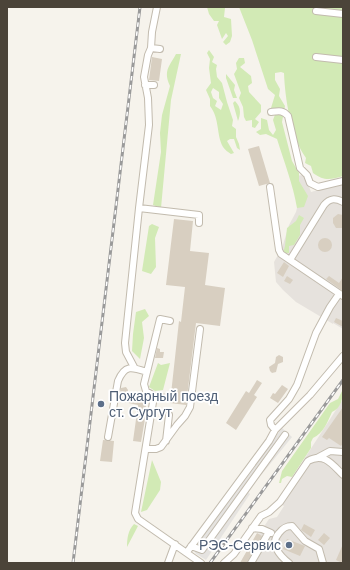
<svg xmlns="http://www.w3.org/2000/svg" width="350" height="570" font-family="Arial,sans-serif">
<rect width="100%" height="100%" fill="#f6f3ec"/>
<path fill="#e6e2dd" d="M305 175 311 192 343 183V329L333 323V324L296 302 283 290 276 282 274 262 282 248 289 225 296 212 298 204 292 176Z
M343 399V563H240L258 533 259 534 269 519 277 517 284 506 277 501Z"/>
<path fill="#d2eab5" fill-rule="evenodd" d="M207 7 225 8 224 17 231 19 232 36 230 42 226 45 223 42 228 36 226 33 222 39 217 25 219 21H214L209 14Z
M239 7H343V176C330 180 324 181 313 173L311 166 305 163 306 158C291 137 285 99 284 73L281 72 275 73V80L280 89 279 96 285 106 282 122 292 161 299 173V181L308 196 304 207 297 208C293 184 284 162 277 139L266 134 260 135 256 132 261 129V118L267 120 269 130 273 135 276 130 273 120 276 112 271 108 275 95 268 89 252 40Z
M209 50 214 57 212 62 217 65 216 69 217 77 222 83 227 102 233 120 232 126 236 129V137L239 144 240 150 237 148 234 139H230L227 141 234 153 231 154C228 152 225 150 223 147 216 134 220 119 210 106V99L206 90 211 83 209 68 210 59 207 53ZM213 88 219 92V98L223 104 221 110 215 106 217 101 213 98 211 92Z
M176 54H181L171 100 161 208 153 205 161 152 160 133 162 115 170 86C163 71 169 67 176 54Z
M239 58H244L245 63 240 67 251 76 252 83 248 86 249 92 261 105V112L255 119 259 122 255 128 252 127V120L246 121 244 117 243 107 239 98 241 93 234 74 237 69 236 63Z
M226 74 235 85 234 90 237 98H233L226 78Z
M235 101C241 107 241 113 238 121L233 103Z
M299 215 304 218 300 225V235L294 245 289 246V253H283L285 246 287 228 296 221Z
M152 224 159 227 155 238 156 267 151 274 142 271 149 226Z
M145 309 149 316 142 322 144 338 140 359 132 351 133 334 136 312Z
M158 363 161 365 170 363 163 390 155 391 149 387Z
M343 389C343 399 341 408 332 412 328 421 323 434 313 438L311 442V448L292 477 287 476 282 479 281 483H279L282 471 330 403 338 399Z
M152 460 161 482 160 490 147 510 141 512Z
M134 524 138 526 127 547C127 539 128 530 134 524Z"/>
<path fill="#e5e3e0" d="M282 428 292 437 262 474 259 475 247 491 250 494 206 560 195 553 198 542Z"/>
<path fill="#d8cfc1" d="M152 57 162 59 159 81 149 80Z
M259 146 270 183 259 186 248 149Z
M338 214 343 215V228H336L333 223V218Z
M174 219 193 221 190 251 209 253 205 285 225 288 220 326 196 323 186 405 170 403V399L159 398V393L171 394 179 321 181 322 185 287 166 285Z
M318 245a7 7 0 1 1 14 0a7 7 0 1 1-14 0Z
M284 262 289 266 283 277 277 273Z
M287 276 293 280 290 284 284 281Z
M329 276 339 283 343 277V291L326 279Z
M336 318 343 321V327L334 322Z
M157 348 160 349V352H164L163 358H155Z
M279 355 283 357V362L278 364 276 372 272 373 270 371 269 367 275 363 276 357Z
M257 380 262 383 254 395 257 397 236 430 226 423 246 391 249 393Z
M282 385 288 389 278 403 270 398 273 393 275 394Z
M126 387 128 390 127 395 147 398 145 413H146L141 442 133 441 138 405 119 401 121 388Z
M343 407V443L341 446 329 438 327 440 322 437Z
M103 440 114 441 112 462 100 461Z
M304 524 315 530 311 537 301 530Z
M257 533 262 536 247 562 246 563H240Z
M324 533 330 538 324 545 318 540Z
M287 539 305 546 300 556 283 549Z
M343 544V563H342L336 560Z"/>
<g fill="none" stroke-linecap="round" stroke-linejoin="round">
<defs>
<path id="minor" d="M316 11 343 14
M151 48 152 32 157 7
M316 57 343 60
M145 85H154
M271 112C279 111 283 110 288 116L300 168 307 175 310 183 318 187 343 181
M270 187 279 250 281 254 343 296
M139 208 199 215V223
M290 260 324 205C330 198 335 198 343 202
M170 321 160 319 144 384 146 391 154 396 135 513 138 519 201 563
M134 367 126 352 125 343 139 208 149 125 148 98 144 77 148 55 151 48 160 49
M275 430 271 425 270 420 289 399 297 385 316 333 330 307 339 294
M108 437 118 381C125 364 132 367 147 372
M166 441 169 415
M146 449H156L161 447 177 425 185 416 190 407 200 329
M317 458 330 451 343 452
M252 528 262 529 271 533
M191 546 202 550 285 435
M187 552 269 441 275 430 310 395 343 356
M168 563 175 544
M224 563 234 554 261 516 269 512 280 502 308 461C324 452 332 464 343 475
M251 563 269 532
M289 563C280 556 269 544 279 533 283 528 286 526 292 526L305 541 319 549 323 563"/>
</defs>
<use href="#minor" stroke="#c2bbae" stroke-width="8"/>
<use href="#minor" stroke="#fff" stroke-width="6"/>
<defs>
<path id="rail" d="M73 563 140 7
M210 563 343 380"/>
</defs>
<use href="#rail" stroke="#9a9a9a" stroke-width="3"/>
<use href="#rail" stroke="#fff" stroke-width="1.5" stroke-dasharray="4.5" stroke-linecap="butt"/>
</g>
<g fill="#5c6f8a" stroke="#fff" stroke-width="1.5">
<circle cx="101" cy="404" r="4"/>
<circle cx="289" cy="545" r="4"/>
</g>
<g text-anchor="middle" stroke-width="3.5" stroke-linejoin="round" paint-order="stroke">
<g font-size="14" fill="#4e5e75" stroke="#fff" text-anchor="start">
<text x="109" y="401">Пожарный поезд<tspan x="109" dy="16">ст. Сургут</tspan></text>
<text x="281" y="550" text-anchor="end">РЭС-Сервис</text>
</g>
</g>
<rect width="350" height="570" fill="none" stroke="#4b4439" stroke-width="16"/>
</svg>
